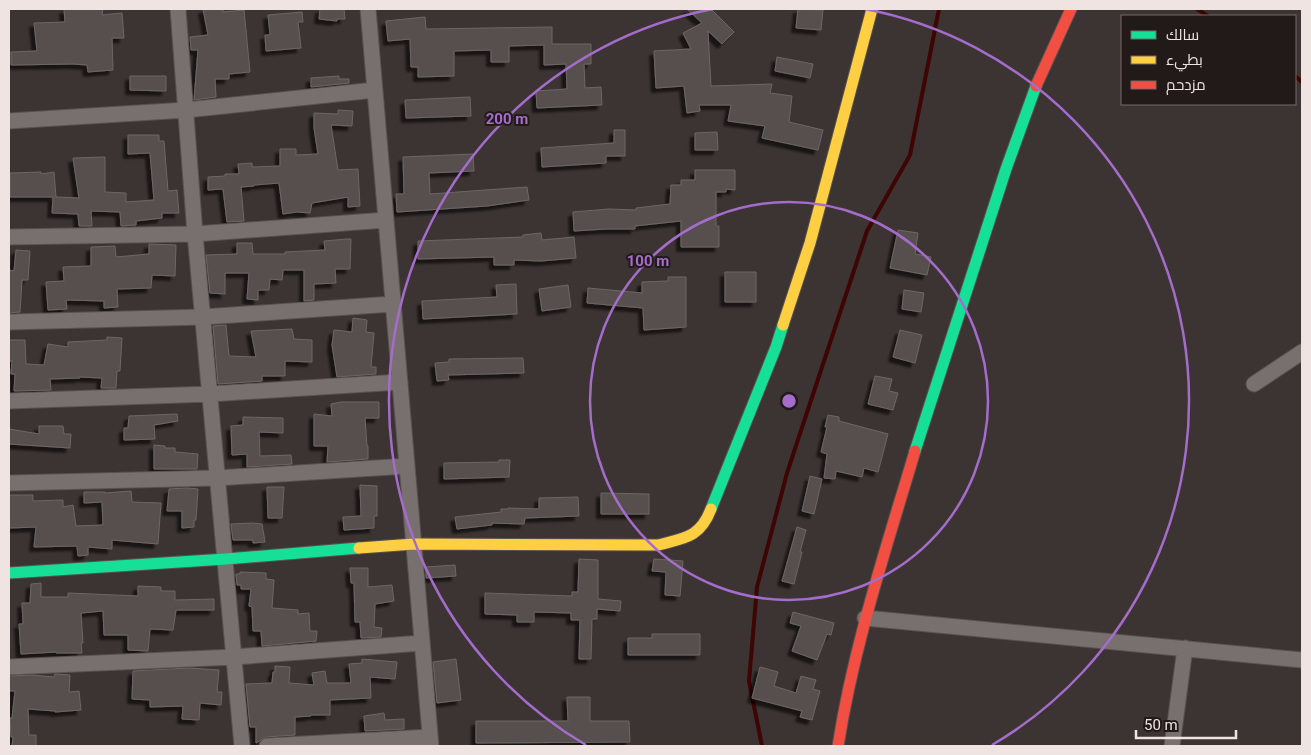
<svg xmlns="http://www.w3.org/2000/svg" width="1311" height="755" font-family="Roboto,Cairo,sans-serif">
<defs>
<filter id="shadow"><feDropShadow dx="-4.5" dy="4.5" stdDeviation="1" flood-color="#0009"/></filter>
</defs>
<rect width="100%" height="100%" fill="#3c3432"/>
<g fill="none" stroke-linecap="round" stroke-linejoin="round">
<path stroke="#3e0504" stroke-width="4" d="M1197 9 1208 16
M1295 76 1302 82
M762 746 749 681 757 587 787 473 867 231 910 155 939 9"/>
</g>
<path fill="#564f4e" stroke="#6d6665" filter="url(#shadow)" d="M64 9H103L102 15 122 13 124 38H112L113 70 88 72 87 65 73 64 11 65V52L37 51 34 23 65 22Z
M203 9H223V12L244 10 250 72 229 74V79H215L216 97 194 100 198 50H191L190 37 208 35Z
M320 9H344L345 19H337V21L319 19Z
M687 9H711L734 32 722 44 708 31 711 86 772 84 770 93 792 96 789 122 823 130 818 150 762 138 765 126 728 121 731 105H699L700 111 687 113 684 86 656 88 654 51 691 49 683 33 702 23Z
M798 9 823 10 821 30 796 28Z
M302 12 303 22H298L301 48 266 51 265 35H270V34L268 15Z
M425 17 426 29 552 27V44H591V64H584L585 88 601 87 602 105 537 108 536 91 567 89 566 64 544 65V45L509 46V62H491V50L454 51V76L418 77V67H411L410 39 388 41 386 21Z
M777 57 813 64 810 78 775 71Z
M130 76H166V91L130 90Z
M339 76V79H349V83L311 87V78Z
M470 97 471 116 406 118 405 100Z
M338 110 353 111 352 126 331 125 338 170 358 169 360 206 348 207V197L312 203 310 213 297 212 283 214 279 183 254 185V186L241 187 244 221 227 222 223 189 208 190V177L225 176V174H239L238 164 252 163V167L280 166V149H296V155L318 154 314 128V113L338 114Z
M614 130H625V156H606V163L542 167 541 148 614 143Z
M717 132 718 150H695V133Z
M128 135H159V141H164L168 191 177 190 179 213H162V218L136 221V225L121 226 120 212 91 211 92 226H79L78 214 52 213 53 197H10V173L41 172V174L54 172 56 197 79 198 73 158 105 157V192L126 193V202L154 200 150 153 128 154Z
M473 154 474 171 429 173 430 194 527 187 529 200 487 206 397 212 396 194H404L403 157Z
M695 170H735V190L726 189V192H716V226H719V247H681V221L635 226V229H606L574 231 573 212 609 209 636 210V208L670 204 671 185H681V180H695Z
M898 230 918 233 915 254 931 257 927 275 890 268Z
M541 233 542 240 574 237 576 258 541 261 514 260V265H494V257L418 259V241L523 237V235Z
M347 239H351L350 269H335L336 283 314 284V300L304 301V270H283L282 280 270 279 269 290H258V300L247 299 249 273H225V294L210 293 206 255 237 254V243H252L253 254H285V252L325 250 324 241Z
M149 244 176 245 175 276 152 275 151 288 117 289 118 307 104 308V301L66 300 67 309 48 310 46 282 64 281 63 267 91 266V247L115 246 116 257 149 254Z
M16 250 30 251 28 280H22L20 312 9 313V270L14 271Z
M725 272H756V302H725Z
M668 277H686V327L644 330 643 308 587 303 588 288 642 293V282L668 281Z
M516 284 517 314 423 319 422 301 497 297 496 285Z
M568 285 571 307 542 311 539 289Z
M904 290 924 293 921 312 902 309Z
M353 318 367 320 366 332 374 333 371 367H376V374L337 377 332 345 334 330 352 332Z
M226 325 229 356 256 357 251 331 292 329 294 339 312 340V362L285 361V376H262V381L218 384 213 326Z
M900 330 922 335 915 363 893 357Z
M107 337 122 338 120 371H117L116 388H101L102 378 80 377V378L50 379 51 390 14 391 15 374H11L12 361H9V340H25L26 364 44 365 48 344 68 347V342L107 340Z
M523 358 524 373 448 375 449 380 437 381 435 363 449 362V359Z
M875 376 892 379 889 391 898 393 893 410 868 404Z
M341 402H379V418H365L367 446H368V459L327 462 328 446H314V414L332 416 331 404Z
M177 414 178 421 154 425 155 439 124 440V428H128L129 416Z
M828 415 839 417V421L888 434 878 472 864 468 862 477 836 471 835 479 824 478 827 454 821 452 827 427H825Z
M243 417 283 418V433L259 432 260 456 291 455 292 464 247 467V454L232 455 231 426 243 425Z
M39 426H63L64 434H71L70 448 9 444V429L39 434Z
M154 445 165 446V448H175V452L198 454 197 469H154Z
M499 460H510L509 477 444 479V463L499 462Z
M810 476 822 479 814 514 802 511Z
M360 485 377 486V516H374V528L344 530 343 517 361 516Z
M267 487H284L282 518H268Z
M187 488 198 489 196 520H194V527L182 528V511H167L169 489Z
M131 491 132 502 161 503 158 544 112 540V549L88 547V555L78 556 77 546 34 547 36 527 9 528V495H33V501L63 500V507L73 505 76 526 103 525 102 502 84 503V492H105V493Z
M601 493 649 494V514H601Z
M578 497 579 516 525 518 524 524 492 523V525L457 529 455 517 501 512V509H508V508L539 509V498Z
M252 523 262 524 265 542 253 543V540H233L231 524Z
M797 527 806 530 800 552H802L794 584 782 581Z
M579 559 598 560V599L621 601 620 611 597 609V619H592L591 659H579L580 620H571V613L534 612V622H517V615L485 614V593L572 596V592H578Z
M654 559 683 561 680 596 665 595 666 572 652 571Z
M455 565 456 576 426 578V567Z
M350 568H368V587L392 585 394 601 375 604 374 627 382 628 381 637 361 638 360 622H355L354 583H351Z
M240 572 266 573V579L274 580 272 608 298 610V614L309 613 310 631H317L316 641 262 646 261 631H253L252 607 249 606 251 589H241V585H237L236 574H240Z
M41 583V597H68V593L138 596V586L161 587V591H175V600L214 599V610H176L173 630 150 629 148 651 128 650V635H104L103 611 81 613 83 643H81L82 653H56V652L21 654 19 624H23L22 603H30L31 584Z
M793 612 834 623 831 635 827 634 817 660 792 651 801 626 790 623Z
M652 634H700V655H628V638H652Z
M362 659 397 662 395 679 370 677 371 698 330 700V715H311V716L295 717V735L266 737 256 743V727H250L246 684 272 683 273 672H275V666L290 667 289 683 314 685 312 673 325 671 327 683H351L349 664 362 663Z
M456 659 461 700 437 703 433 662Z
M760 667 778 672 774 686 796 693 801 676 816 680 813 689 820 691 812 720 800 717 802 711 752 698Z
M190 668 219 670 217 692H222L221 705 200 703 199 720 182 719 183 706 150 707V700L132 699 133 671Z
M55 674 70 675 69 692 79 691 81 710 55 712V711L28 709 29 735H36V746H12L13 737H11L10 718H12L15 691H9V676L32 675 54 677Z
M567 697H590V721H629L630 742 476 743V721H568Z
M384 713 385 720 404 719V729L365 731 364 716Z"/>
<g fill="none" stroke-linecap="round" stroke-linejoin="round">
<defs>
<path id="street" d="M178 9 195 234 242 746
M368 9 431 746
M9 121 186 110 375 90
M9 237 195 234 386 220
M9 322 203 317 393 304
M1254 384 1302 352
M9 401 210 394 400 382
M9 483 217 478 407 466
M865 618 1302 660
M9 667 234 657 422 643
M267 746 430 737
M1172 746 1185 648"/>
<path id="fast" d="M915 451 1006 169 1036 86
M711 509 776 347 783 325
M9 573 226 559 359 548"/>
<path id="slow" d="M783 325 810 243 872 9
M359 548 414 544 658 545C684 538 700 538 711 509"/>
<path id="jam" d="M1036 86 1071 9
M838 746C854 644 886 549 915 451"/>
</defs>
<use href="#street" stroke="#58514f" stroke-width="17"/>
<use href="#fast" stroke="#58514f" stroke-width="13"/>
<use href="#slow" stroke="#58514f" stroke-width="13"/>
<use href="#jam" stroke="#58514f" stroke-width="13"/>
<use href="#street" stroke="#78706f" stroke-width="15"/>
<use href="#fast" stroke="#16e098" stroke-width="11"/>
<use href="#slow" stroke="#ffcf43" stroke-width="11"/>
<use href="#jam" stroke="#f24e42" stroke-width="11"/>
</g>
<g fill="none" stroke="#a46ccb" stroke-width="2.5">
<circle cx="789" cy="401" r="199"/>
<path d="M586 745A399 399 0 0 1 713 9M865 9A399 399 0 0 1 992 745"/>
</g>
<circle cx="789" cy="401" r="8" fill="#a46ccb" stroke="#221a19" stroke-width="2.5"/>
<g font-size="15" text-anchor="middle" font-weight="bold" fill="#a46ccb" stroke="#221a19" stroke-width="4" stroke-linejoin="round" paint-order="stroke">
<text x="507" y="124">200 m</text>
<text x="648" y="266">100 m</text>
</g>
<rect width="1311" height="755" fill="none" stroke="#efe4e2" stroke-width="20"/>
<rect x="1121" y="15" width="175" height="90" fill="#221a19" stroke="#746b69"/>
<rect x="1131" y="31" width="25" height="8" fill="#16e098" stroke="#746b69"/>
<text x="1166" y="40" font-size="15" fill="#efe4e2">سالك</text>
<rect x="1131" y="56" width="25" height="8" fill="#ffcf43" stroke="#746b69"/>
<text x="1166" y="65" font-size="15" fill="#efe4e2">بطيء</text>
<rect x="1131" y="81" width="25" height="8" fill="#f24e42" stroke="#746b69"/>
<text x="1166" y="90" font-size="15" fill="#efe4e2">مزدحم</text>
<path d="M1136 730v8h100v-8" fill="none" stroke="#efe4e2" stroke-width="2.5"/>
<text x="1144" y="730" font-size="15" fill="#efe4e2" stroke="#221a19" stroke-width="4" paint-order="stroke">50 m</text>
</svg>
